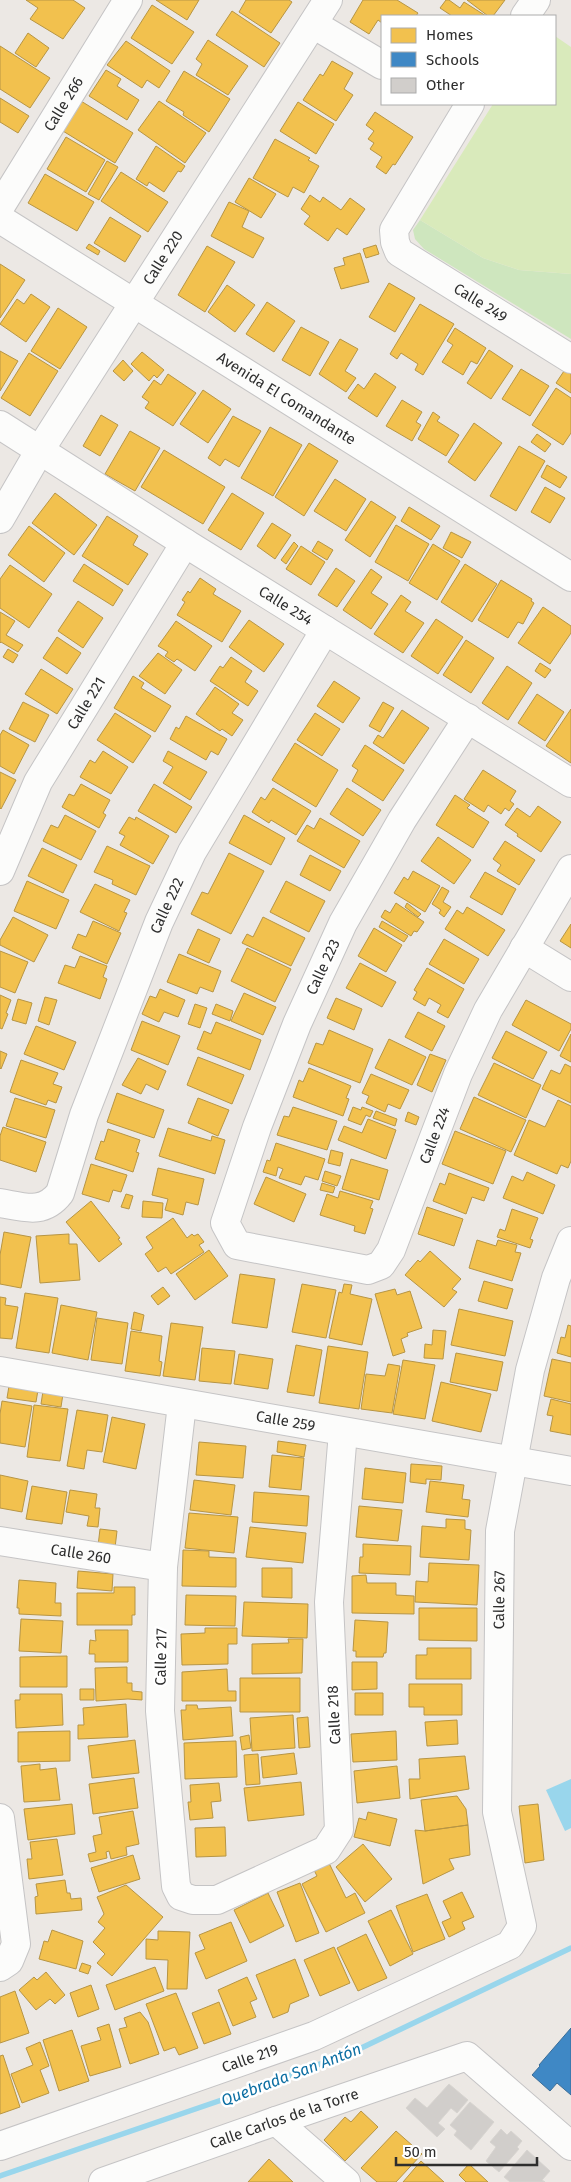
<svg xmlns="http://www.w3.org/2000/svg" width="571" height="2182" font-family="'Fira Sans',sans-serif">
<rect width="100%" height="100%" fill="#ece8e4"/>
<path fill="#cee6be" d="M420 220 483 258 519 270 571 274V339L424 249 415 239 413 230Z"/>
<path fill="#d9eabb" d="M555 36 571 47V274L519 270 483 258 420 220 493 104H555Z"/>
<path fill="#99d6ec" d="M571 1779V1828L565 1831 546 1790Z"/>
<path fill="#f2c14e" stroke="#b79544" d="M26 0H73L85 8 63 39 30 19 38 8Z
M156 0H199L187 20Z
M246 0H289L292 2 271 33 239 12Z
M363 0H397L418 13 416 16H382V23L378 20 369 34 350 22Z
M446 0H449L460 8 464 2 486 16H452L440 8Z
M467 0H505L493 16H488Z
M152 5 194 32 172 64 131 38Z
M232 11 280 43 264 67 216 35Z
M28 33 49 48 36 67 15 53Z
M208 40 248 66 228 95 196 75 202 64 196 59Z
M126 41 170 71 159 88 147 80 142 88 107 65Z
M0 46 50 78 30 108 0 89Z
M332 61 353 73 344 89 353 95 336 121 303 100 320 74 323 76Z
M106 70 121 79 117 86 139 100 127 120 89 96Z
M184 71 230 99 209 132 183 115 184 112 166 101Z
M0 98 29 116 18 133 0 122Z
M76 98 133 133 115 163 58 128Z
M159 101 206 133 185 163 138 130Z
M298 102 334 124 316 154 280 131Z
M375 112 413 137 395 165 393 164 386 174 376 167 382 157 370 149 374 143 368 139 374 131 366 125Z
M66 137 105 160 86 192 47 169Z
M275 139 310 158 308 160 319 166 304 193 293 187 288 197 253 178Z
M156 146 185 166 181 172 178 171 164 192 149 182 147 186 136 179Z
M107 161 118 167 99 200 88 194Z
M121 172 168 202 148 232 101 201Z
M45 174 94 202 77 231 28 203Z
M249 178 276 194 261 218 235 202Z
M310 195 320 202 323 197 341 210 350 198 365 209 347 235 337 228 328 241 304 224 310 216 301 209Z
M229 202 249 211 242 227 264 238 253 258 211 236Z
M110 217 141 236 125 262 94 243Z
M89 244 100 251 98 255 86 248Z
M376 245 379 254 366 258 363 249Z
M207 246 235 262 205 312 178 295Z
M360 253 369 282 341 289 334 268 345 265 343 258Z
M0 264 25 280 0 318Z
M389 283 415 298 395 332 369 317Z
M227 285 255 305 235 332 208 312Z
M31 294 50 307 26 342 0 324 17 299 24 304Z
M267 302 295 321 274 352 246 334Z
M420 304 454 324 423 375 415 370 418 364 401 353 397 359 390 354Z
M58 308 87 327 60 369 31 351Z
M301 327 329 342 310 376 282 360Z
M455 328 486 348 477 364 471 361 463 375 442 362 453 345 447 341Z
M340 339 358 349 345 371 356 378 346 392 319 374Z
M489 350 513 366 491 399 467 383Z
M0 351 18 361 0 391Z
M142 352 164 370 157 378 154 375 149 381 131 364Z
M29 353 58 371 30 416 1 398Z
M123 360 133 371 124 381 113 371Z
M566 368 571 372V393L556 383Z
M521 369 549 386 530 416 502 399Z
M375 373 396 387 377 417 348 398 358 384 364 389Z
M168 374 196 393 173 426 145 408 149 402 142 397 154 380 161 385Z
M556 388 571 398V433L563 445 532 425Z
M203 390 231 409 208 443 180 424Z
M402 400 422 412 416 422 421 425 412 441 386 426Z
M433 412 440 417 437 421 459 435 446 456 418 439Z
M101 415 118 425 100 456 83 446Z
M233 416 261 431 239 467 225 459 220 466 208 458Z
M474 423 502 443 475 481 448 462Z
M270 427 302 445 273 496 241 478Z
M130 431 160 448 135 491 105 474Z
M537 434 551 444 545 452 531 442Z
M309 443 338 461 304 516 275 497Z
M519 446 545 461 516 511 490 496Z
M164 450 225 487 203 524 141 487Z
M547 465 567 477 560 488 541 477Z
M335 479 366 499 346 531 314 511Z
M545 487 565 498 550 523 531 512Z
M55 493 97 525 74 555 32 523Z
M232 493 264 513 241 550 208 530Z
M371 501 396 517 370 557 345 540Z
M409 507 440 526 431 540 401 521Z
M107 516 138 536 133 545 148 554 128 585 82 556Z
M272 523 291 535 275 559 257 546Z
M396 525 429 544 408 581 375 562Z
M29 526 65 553 44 582 8 555Z
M451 532 471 542 462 558 443 548Z
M318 541 333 550 327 560 312 551Z
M294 542 298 546 286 564 281 560Z
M433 544 460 561 437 600 409 583Z
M301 546 325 562 311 585 286 569Z
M84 564 123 590 113 606 73 581Z
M465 564 497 584 472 622 441 602Z
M10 565 52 594 29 628 0 608V579Z
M336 568 355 581 337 607 318 595Z
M371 569 382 577 371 593 388 604 371 629 343 610Z
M200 578 216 589 213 594 241 611 222 642 177 615 185 602 182 600 188 591 190 593Z
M501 580 532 599 531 601 534 603 523 624 518 622 508 638 478 620Z
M401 595 411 602 405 611 424 623 403 653 374 634Z
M78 601 103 618 83 648 58 631Z
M543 607 571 626V633L550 664 518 643Z
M0 612 15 621 6 635 23 645 18 652 1 642 0 643Z
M436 619 463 637 438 674 411 656Z
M249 620 284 644 264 672 229 647Z
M176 621 212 646 195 671 177 659 174 662 165 656 168 652 158 646Z
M57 637 81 653 67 674 43 658Z
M466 640 494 658 471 693 443 675Z
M8 649 18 655 13 663 3 657Z
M158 653 182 670 165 694 139 676Z
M231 657 252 671 245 682 258 691 248 706 210 681 220 666 223 668Z
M540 663 551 670 545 678 535 671Z
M507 666 532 683 508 720 482 703Z
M41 669 73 689 57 714 25 694Z
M133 676 144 683 141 688 171 706 155 732 114 708Z
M334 681 360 698 343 723 317 706Z
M215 687 239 704 232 713 243 720 232 736 222 729 220 731 196 714Z
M537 694 564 712 545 741 518 723Z
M23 702 49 715 35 742 9 729Z
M383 702 394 708 380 732 369 726Z
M571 709V763L546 746Z
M402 710 429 728 404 764 373 743 378 735 383 738Z
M115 713 151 736 133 763 97 740Z
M315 713 340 729 322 756 297 740Z
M186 716 227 739 218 755 211 751 206 760 170 739 176 727 179 729Z
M3 730 29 745 14 774 0 766V735Z
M295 743 338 770 316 807 272 780Z
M365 745 404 770 383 801 352 781 358 770 352 766Z
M103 751 128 767 111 794 80 777 90 760 95 763Z
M168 751 207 772 190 800 163 783 173 767 163 761Z
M483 770 516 791 510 801 514 804 509 811 505 808 501 814 488 805 484 812 464 799Z
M0 772 16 780 1 809 0 808Z
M81 784 110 800 103 813 106 815 99 828 62 807 69 794 74 796Z
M154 784 192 807 176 833 138 811Z
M273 788 311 811 296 835 271 820 269 823 252 812 261 797 265 800Z
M347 788 381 810 363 836 330 814Z
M455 795 470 805 467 808 489 822 473 848 436 825Z
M538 806 561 822 541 852 517 836 518 834 505 825 517 808 530 817Z
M65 815 96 831 81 860 43 841 51 825 58 828Z
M244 815 285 838 271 865 229 843Z
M129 817 135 820 136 817 169 836 153 864 120 845 125 836 119 833Z
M320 818 360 841 344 868 297 841 307 825 314 829Z
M438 837 471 860 454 884 421 861Z
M505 841 535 860 519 885 497 871 501 865 493 859Z
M107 846 150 866 136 895 112 884 113 880 94 872Z
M42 848 77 865 63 893 28 876Z
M229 853 264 871 231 934 191 914 202 892 208 894Z
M310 855 341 871 330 891 300 875Z
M413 871 440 886 425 912 394 893 404 877 408 880Z
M485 872 516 889 502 915 470 897Z
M27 881 69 900 56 929 14 911Z
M286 881 325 901 309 932 270 912Z
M95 884 130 900 124 912 127 913 119 931 80 912Z
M442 887 449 891 443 902 451 907 444 917 439 913 441 910 432 904Z
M396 903 424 922 417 932 414 931 411 936 381 917 385 910 390 913Z
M407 903 421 914 418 917 405 907Z
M467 907 505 930 488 956 445 929 457 910 463 914Z
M13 917 48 935 34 962 0 945V940Z
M263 917 305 938 291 966 242 943 247 934 253 937Z
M93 921 121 933 107 964 72 948 78 934 86 937Z
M382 921 408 936 404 942 379 927Z
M571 924V948L560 941Z
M374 928 402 945 386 972 358 956Z
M198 929 220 939 209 963 187 953Z
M444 939 479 959 464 984 429 964Z
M247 948 291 969 275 1002 231 981Z
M0 951 28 962 15 993 0 987Z
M179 954 221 971 213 992 200 987 197 994 167 982Z
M80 956 107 966 103 977 107 979 100 999 58 983 65 965 75 968Z
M360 963 396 982 382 1007 346 988Z
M427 968 464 989 448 1018 437 1012 441 1005 429 998 425 1006 413 999 417 992 414 990Z
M160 989 185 1000 178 1017 164 1012 159 1022 142 1014 150 996 156 998Z
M244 993 276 1007 263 1035 231 1021Z
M0 995 11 1000 6 1013 8 1014 2 1029 0 1028Z
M45 997 57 1000 49 1025 38 1021Z
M336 998 362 1009 354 1030 327 1018Z
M18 999 32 1003 26 1024 12 1020Z
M526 1000 571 1024V1029L559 1051 512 1025Z
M195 1004 207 1008 200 1028 188 1024Z
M216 1004 233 1011 230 1021 212 1014Z
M418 1012 445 1026 432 1051 405 1037Z
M142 1021 180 1036 168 1065 131 1050Z
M216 1022 261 1040 250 1070 197 1049 204 1031 211 1034Z
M36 1026 76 1042 64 1070 24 1054Z
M329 1030 373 1049 360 1083 308 1063 316 1043 323 1045Z
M506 1031 547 1052 533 1079 492 1058Z
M571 1034V1062L560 1056Z
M389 1039 426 1057 412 1085 375 1068Z
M0 1051 7 1054 1 1069 0 1068Z
M430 1054 446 1060 432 1092 417 1085Z
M198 1057 244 1075 232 1104 187 1085Z
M138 1058 166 1071 158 1090 146 1084 141 1094 122 1085Z
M21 1060 58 1073 53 1084 62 1087 56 1103 48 1100 46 1105 10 1092Z
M494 1063 541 1085 526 1118 478 1095Z
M565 1064 571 1067V1103L542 1089 551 1070 560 1074Z
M309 1068 351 1086 346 1098 349 1099 343 1116 293 1097 299 1080 303 1082Z
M371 1074 409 1090 400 1109 388 1104 385 1112 366 1103 369 1096 362 1093Z
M117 1093 164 1110 154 1138 107 1122Z
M474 1097 526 1120 511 1152 460 1129Z
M15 1098 55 1110 46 1138 6 1126Z
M198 1098 229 1110 218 1136 188 1123Z
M558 1100 571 1106V1161L568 1168 561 1165 557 1174 514 1155 529 1120 545 1127Z
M293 1107 337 1121 327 1150 277 1135 284 1116 289 1117Z
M353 1107 361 1110 362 1107 373 1111 370 1117 366 1115 361 1125 348 1120Z
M376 1111 397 1119 395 1126 373 1118Z
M408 1112 419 1117 416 1125 405 1121Z
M368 1119 396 1130 386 1159 338 1140 344 1126 362 1133Z
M3 1127 46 1142 36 1172 0 1160V1136Z
M168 1128 211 1141 212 1136 225 1140 215 1174 159 1156Z
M108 1129 140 1140 136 1152 139 1153 133 1172 95 1159 101 1141 104 1142Z
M455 1131 506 1151 493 1184 442 1164Z
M276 1143 325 1159 318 1180 305 1176 301 1185 279 1178 283 1169 278 1167 276 1176 263 1172 267 1160 270 1161Z
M331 1150 343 1153 340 1166 328 1163Z
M351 1159 388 1170 379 1200 342 1189Z
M91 1164 127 1175 121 1192 113 1190 109 1202 82 1194Z
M158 1168 204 1179 198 1205 186 1202 183 1215 165 1210 168 1199 152 1195Z
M325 1171 341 1176 337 1186 322 1181Z
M527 1172 555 1185 543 1214 503 1198 512 1176 523 1181Z
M449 1173 489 1188 484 1201 472 1197 466 1214 433 1201 440 1183 445 1185Z
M266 1177 306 1194 294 1222 254 1204Z
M322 1183 335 1187 333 1193 320 1190Z
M340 1191 373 1201 370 1208 373 1209 365 1234 354 1231 355 1226 320 1215 327 1194 338 1198Z
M126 1194 133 1196 129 1209 121 1207Z
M91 1201 120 1238 118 1239 122 1244 99 1262 66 1222Z
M143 1201 163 1203 162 1218 142 1217Z
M427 1207 463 1219 454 1246 418 1234Z
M512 1209 538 1218 530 1239 533 1240 530 1248 497 1237 500 1229 505 1231Z
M173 1218 187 1238 192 1234 194 1236 198 1234 204 1242 199 1245 204 1252 171 1274 166 1267 158 1272 145 1254 153 1248 146 1237Z
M4 1232 31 1237 21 1288 0 1284V1255Z
M69 1234V1244H77L80 1280 40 1283 36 1236Z
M477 1240 496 1246 498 1240 517 1245 515 1252 521 1253 512 1281 469 1268Z
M209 1250 228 1276 195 1300 176 1274Z
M430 1251 461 1279 452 1289 457 1292 444 1307 405 1275 418 1260 420 1262Z
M240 1274 275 1279 267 1328 232 1323Z
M484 1281 513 1289 507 1309 478 1301Z
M302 1284 336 1290 326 1338 292 1332Z
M344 1284 352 1285 350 1294 372 1299 362 1345 329 1338 339 1292 342 1293Z
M163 1287 170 1296 158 1305 151 1296Z
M395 1289 397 1295 410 1291 422 1328 407 1333 408 1336 401 1339 405 1352 393 1356 375 1294Z
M25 1293 58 1298 49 1353 16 1348Z
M0 1297 6 1298 5 1305 18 1307 12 1339 0 1338Z
M61 1305 97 1312 88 1360 52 1353Z
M459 1309 513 1321 505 1356 451 1345Z
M134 1312 144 1315 141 1331 131 1329Z
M97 1318 128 1323 122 1364 91 1360Z
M171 1323 203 1327 195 1380 163 1376Z
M568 1325 571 1326V1357L557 1353 561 1337 565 1338Z
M433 1330 446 1331 443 1359 424 1358 425 1344 432 1345Z
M131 1331 162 1336 159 1361 162 1362 160 1376 125 1371Z
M296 1345 322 1350 314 1396 287 1392Z
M328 1346 368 1352 359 1409 319 1403Z
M202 1348 235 1351 231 1384 199 1381Z
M456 1353 503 1362 497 1391 450 1382Z
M239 1354 273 1359 268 1389 234 1384Z
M552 1359 571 1363V1402L544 1396Z
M403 1360 435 1365 425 1419 393 1414Z
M388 1364 400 1366 392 1413 361 1409 366 1374 385 1376Z
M441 1382 491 1394 481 1432 432 1421Z
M9 1386 38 1390 36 1402 7 1398Z
M43 1391 63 1394 61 1407 41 1404Z
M551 1399 571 1404V1435L550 1431 553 1416 547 1415Z
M2 1401 32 1406 25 1447 0 1443V1414Z
M34 1405 68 1409 60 1461 27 1457Z
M77 1410 108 1415 102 1452 87 1450 84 1469 67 1466Z
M112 1417 145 1424 136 1469 103 1462Z
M278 1441 306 1445 304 1457 277 1452Z
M199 1442 246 1446 243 1478 196 1475Z
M272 1455 304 1458 301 1490 269 1487Z
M411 1464 442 1466 441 1480 426 1479V1484L410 1482Z
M365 1468 406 1473 403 1503 362 1499Z
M0 1475 28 1481 22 1512 0 1508Z
M194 1480 235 1485 231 1515 190 1510Z
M430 1481 464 1485 462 1499 470 1500 468 1517 426 1512Z
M32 1486 67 1492 62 1524 26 1519Z
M70 1490 97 1494 95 1508H100L98 1527 87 1526 89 1516 66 1512Z
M254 1492 309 1496 307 1526 252 1522Z
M359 1506 402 1510 398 1541 356 1537Z
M189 1513 238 1517 234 1553 185 1548Z
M446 1519 465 1520V1529L471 1530 469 1560 420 1557 422 1526 446 1528Z
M250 1527 306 1533 303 1563 246 1557Z
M100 1529 117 1531 115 1548 98 1546Z
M363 1544 411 1546 410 1575 359 1573 360 1557H363Z
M183 1550 209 1551V1557L236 1558V1587L182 1586Z
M429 1563 479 1565 477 1605 415 1602 416 1581 428 1582Z
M262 1568H292V1598L262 1597Z
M78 1571 113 1574 112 1591 77 1588Z
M366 1575 367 1583H396V1595L414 1596V1614L352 1613V1576Z
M19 1580 56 1583 55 1603H61V1616L19 1614V1608H17Z
M114 1587H135V1615H132V1625H77V1593H114Z
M186 1595 236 1596 235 1626 185 1625Z
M244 1602 308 1604 307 1638 242 1636Z
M419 1608H477V1641L419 1640Z
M21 1619 63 1621 61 1653 19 1651Z
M355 1620 388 1622 386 1653H384L383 1657H356V1651H353Z
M205 1628H237V1644H228V1664L182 1665 181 1634 205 1633Z
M95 1630H128V1662H95V1654H89L90 1640 96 1641Z
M288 1639H303L302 1673 252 1674V1644L289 1643Z
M427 1648H471V1679H416V1655H427Z
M67 1656V1687H20V1657Z
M352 1662H377V1689L352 1690Z
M127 1667V1683H132V1691L142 1692V1700L128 1699 96 1701 95 1668Z
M227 1669 228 1691H236V1701H182V1672Z
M240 1678H300V1712H240Z
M409 1684H462V1715H424V1707H409Z
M80 1689H94V1700H80Z
M355 1693H383V1715H355Z
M20 1694H62L63 1725 16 1728 15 1700H20Z
M126 1704 128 1737 78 1739V1725H84L83 1708Z
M186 1705H197L198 1709 231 1707 233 1736 183 1740 181 1710H186Z
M293 1715 295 1748 252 1751 250 1718Z
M308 1717 310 1747 299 1748 297 1718Z
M457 1720 458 1744 427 1746 425 1722Z
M70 1731V1761L18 1762V1732Z
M396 1731 397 1760 353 1762 351 1734Z
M249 1735 251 1748 242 1750 240 1737Z
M135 1740 139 1773 92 1778 88 1746Z
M236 1741 237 1777 185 1779 184 1743Z
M294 1753 297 1774 263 1778 261 1757Z
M258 1754 260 1784 246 1785 244 1755Z
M465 1756 469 1789 410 1799 409 1779H420L419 1759Z
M40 1764V1770L56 1768 60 1800 24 1802 21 1766Z
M397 1766 400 1798 357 1803 354 1771Z
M134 1778 138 1808 93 1814 89 1784Z
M301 1782 304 1815 248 1821 244 1788Z
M219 1783 221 1801 211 1802 213 1818 190 1820 188 1802H191L190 1785Z
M457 1796 466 1809 468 1825 425 1831 421 1800Z
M72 1804 75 1834 28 1840 24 1809Z
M538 1804 544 1860 525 1863 519 1806Z
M133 1811 139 1844 126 1847 127 1855 111 1859 109 1851 106 1852 107 1858 90 1862 88 1854 96 1852 93 1836 102 1834 99 1817Z
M368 1812 397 1819 390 1846 354 1837 359 1818 366 1820Z
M468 1825 470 1855 449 1859 454 1869 423 1884 415 1830 425 1831Z
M225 1827 226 1856 196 1857 195 1828Z
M57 1839 63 1875 29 1879 27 1859H32L30 1842Z
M363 1844 392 1879 365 1902 336 1867Z
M133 1855 140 1879 99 1892 91 1868Z
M328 1861 346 1898 355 1893 365 1913 326 1932 302 1884 317 1876 313 1868Z
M65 1880 67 1893H70L71 1899 81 1898 82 1910 36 1914 35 1897 38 1896 36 1884Z
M300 1883 319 1933 296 1942 277 1892Z
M126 1885 163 1917 112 1976 97 1963 105 1954 93 1942 105 1928 98 1922 104 1914 97 1897Z
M462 1892 474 1917 462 1922 465 1929 449 1937 442 1922 451 1918 443 1901Z
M268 1893 284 1926 250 1943 234 1910Z
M427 1894 445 1939 413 1952 396 1906Z
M391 1910 413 1954 390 1966 368 1921Z
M231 1922 247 1961 206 1979 195 1953 205 1949 199 1935Z
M52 1930 83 1941 76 1969 39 1959 44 1941 48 1942Z
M158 1931 190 1932 187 1989H167L168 1960 146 1959V1939L158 1940Z
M366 1934 387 1978 358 1991 337 1948Z
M334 1947 350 1983 320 1996 304 1960Z
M295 1959 309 1996 290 2004 288 2012 273 2018 256 1975Z
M82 1963 91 1966 88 1974 79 1971Z
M155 1967 164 1991 115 2010 106 1985Z
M46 1972 65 1995 55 2004 50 1999 36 2010 19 1990 34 1977 37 1980Z
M247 1977 257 1999 250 2002 256 2017 233 2026 218 1990Z
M91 1985 99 2009 78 2017 70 1993Z
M15 1991 29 2033 0 2043V1997Z
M176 1993 198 2048 179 2055 175 2047 164 2051 146 2004Z
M219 2002 231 2034 204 2044 192 2013Z
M140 2012 148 2022 159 2054 130 2064 119 2029 127 2027 124 2018Z
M109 2024 121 2067 90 2076 81 2046 101 2040 97 2028Z
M72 2030 89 2081 59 2091 43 2040Z
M40 2042 49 2066 40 2070 49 2093 22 2103 11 2074 33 2065 26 2048Z
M3 2055 20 2107 0 2114V2056Z
M361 2111 378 2127 345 2161 324 2140 345 2117 351 2122Z
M396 2131 422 2154 396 2182H377L361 2168Z
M269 2159 293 2182H248Z
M421 2161 444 2182H403Z
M469 2164 488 2182H466L459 2175Z"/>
<path fill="#3f88c5" stroke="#3a6d98" d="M571 2028V2095L557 2083 550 2091 532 2075 540 2066 539 2065Z"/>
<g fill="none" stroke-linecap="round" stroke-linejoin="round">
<path stroke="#99d6ec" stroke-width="5.5" d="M0 2176 245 2092 357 2050 571 1948"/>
</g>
<path fill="#d1cecb" stroke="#d7d4d0" d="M449 2084 468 2100 457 2113 451 2108 438 2123 445 2129 437 2137 406 2108 415 2098 427 2108Z
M470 2102 494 2122 471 2150 454 2135 457 2131 450 2125Z
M501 2129 507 2135 511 2131 522 2141 517 2147 519 2149 499 2172 486 2161 496 2147 490 2142Z
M527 2150 550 2171 542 2180 545 2182H510L504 2177Z"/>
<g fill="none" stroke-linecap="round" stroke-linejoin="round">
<defs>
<g id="minor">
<path d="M525 16 536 0"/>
<path d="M313 24 382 65"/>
<path id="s1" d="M470 104 394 230 395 242 399 252 571 359"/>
<path id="s2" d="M0 207 128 0"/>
<path id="s3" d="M0 219 571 577"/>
<path id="s4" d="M0 425 185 543 571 783"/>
<path id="s5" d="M0 519 40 450 328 0"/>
<path id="s6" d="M468 718 402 820 343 923 297 1024 257 1127 225 1223 237 1245 368 1270 381 1265 391 1250 458 1074 488 1010 571 869"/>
<path id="s7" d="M0 871 38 782 185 543"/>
<path d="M524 948 571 977"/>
<path id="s8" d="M0 1203C24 1207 43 1215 60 1193L84 1115 159 922 192 852 325 630"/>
<path id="s9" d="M0 1371 571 1471"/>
<path d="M182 1404 163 1567 160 1711 176 1886 181 1896 193 1900H217L326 1850 339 1830 329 1602 343 1432"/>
<path id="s10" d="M0 1541 163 1567"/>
<path d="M0 1818 16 1944 9 1961 0 1967"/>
<path d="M276 2121 346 2182"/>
<path id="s11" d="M0 2146 314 2036 510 1945 522 1926 497 1812 500 1531 530 1370 556 1278 571 1241"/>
<path id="s12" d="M103 2182 276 2121 467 2056 571 2146"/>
</g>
</defs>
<use href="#minor" stroke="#c5c4c5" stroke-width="30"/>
<use href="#minor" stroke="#fcfcfb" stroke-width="28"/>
</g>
<g text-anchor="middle" stroke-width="5" stroke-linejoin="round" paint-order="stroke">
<g font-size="15" fill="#2e2e2e" stroke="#fff">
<text dy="5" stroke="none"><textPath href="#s2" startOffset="121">Calle 266</textPath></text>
<text dy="5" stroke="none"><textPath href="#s5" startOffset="308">Calle 220</textPath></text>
<text dy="5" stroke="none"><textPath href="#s1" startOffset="266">Calle 249</textPath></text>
<text dy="5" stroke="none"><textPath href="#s3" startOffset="338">Avenida El Comandante</textPath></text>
<text dy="5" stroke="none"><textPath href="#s4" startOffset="338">Calle 254</textPath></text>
<text dy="5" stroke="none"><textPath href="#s7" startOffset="189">Calle 221</textPath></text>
<text dy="5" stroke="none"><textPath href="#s8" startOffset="372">Calle 222</textPath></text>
<text transform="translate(323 967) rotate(-65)" y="5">Calle 223</text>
<text dy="5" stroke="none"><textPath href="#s6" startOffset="876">Calle 224</textPath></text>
<text dy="5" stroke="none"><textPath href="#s9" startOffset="290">Calle 259</textPath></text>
<text dy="5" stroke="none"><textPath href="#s10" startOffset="82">Calle 260</textPath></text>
<text dy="5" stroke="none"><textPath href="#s11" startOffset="900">Calle 267</textPath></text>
<text transform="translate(161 1657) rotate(-89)" y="5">Calle 217</text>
<text transform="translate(334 1715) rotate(-93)" y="5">Calle 218</text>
<text dy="5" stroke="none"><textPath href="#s11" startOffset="265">Calle 219</textPath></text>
<text dy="5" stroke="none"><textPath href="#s12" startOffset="192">Calle Carlos de la Torre</textPath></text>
</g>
<g font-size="16" font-style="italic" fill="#0d6fa3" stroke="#fff">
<text transform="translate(291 2074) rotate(-21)" y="6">Quebrada San Antón</text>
</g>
</g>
<rect x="381" y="15" width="175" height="90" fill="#ffffff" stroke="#ababab"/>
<rect x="391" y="28" width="25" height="15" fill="#f2c14e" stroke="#ababab"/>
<text x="426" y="40" font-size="15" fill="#2e2e2e">Homes</text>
<rect x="391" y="52" width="25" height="15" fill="#3f88c5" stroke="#ababab"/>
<text x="426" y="65" font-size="15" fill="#2e2e2e">Schools</text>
<rect x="391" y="78" width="25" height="15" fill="#d1cecb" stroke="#ababab"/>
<text x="426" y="90" font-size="15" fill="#2e2e2e">Other</text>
<path d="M396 2157v8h141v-8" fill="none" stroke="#2e2e2e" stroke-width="2.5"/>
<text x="404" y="2157" font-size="15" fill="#2e2e2e" stroke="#ffffff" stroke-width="4" paint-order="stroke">50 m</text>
</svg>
